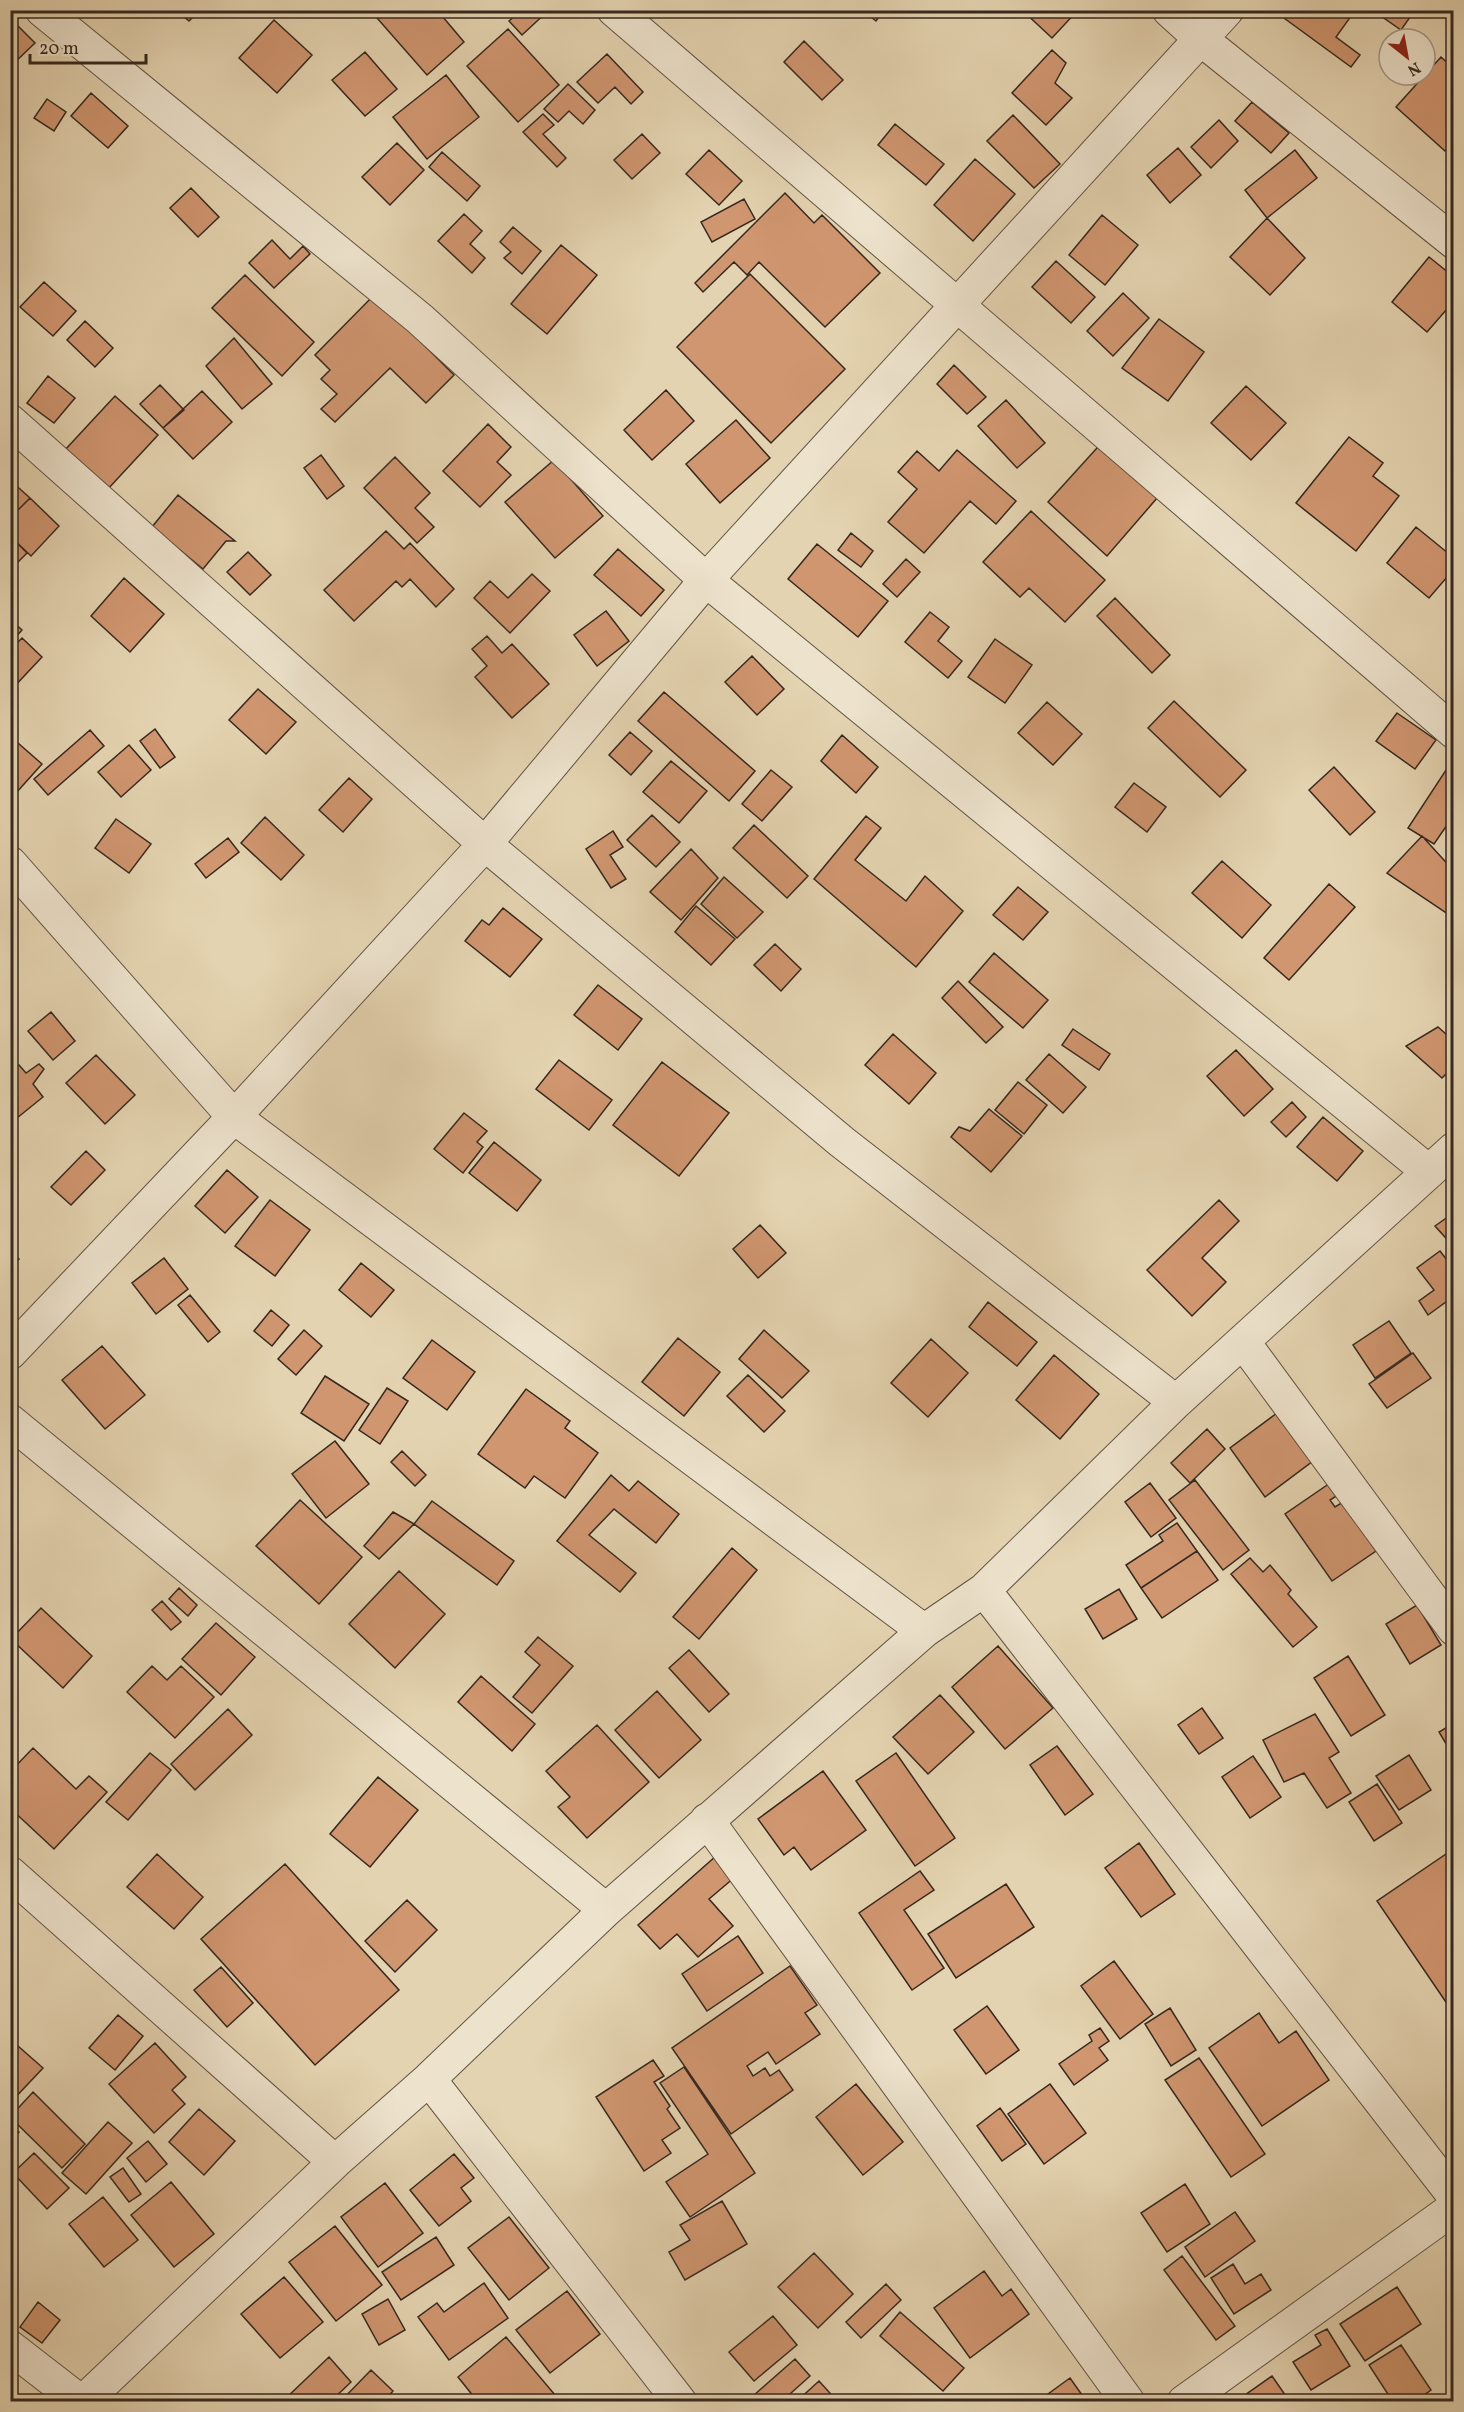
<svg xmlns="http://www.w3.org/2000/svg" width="1464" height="2412" font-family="Vollkorn,serif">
<rect width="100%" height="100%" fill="#e4d3b0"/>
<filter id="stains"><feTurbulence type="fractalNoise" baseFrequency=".00333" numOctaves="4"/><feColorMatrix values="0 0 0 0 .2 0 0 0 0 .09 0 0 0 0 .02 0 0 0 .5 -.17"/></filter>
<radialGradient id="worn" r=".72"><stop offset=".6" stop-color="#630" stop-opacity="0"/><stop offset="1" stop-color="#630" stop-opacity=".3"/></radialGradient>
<path fill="#d09670" stroke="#362820" stroke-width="1.5" d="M176 10H200L189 21Z
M370 10H437L464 42 427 75Z
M521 10H549L522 35 509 21Z
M735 10H747L741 17Z
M862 10H884L876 21Z
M1022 10H1078L1052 38Z
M1273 10H1338L1349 19 1336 37 1360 55 1351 67Z
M1385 10H1415L1401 30 1381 16Z
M10 18 35 43 11 66H10Z
M274 20 312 55 277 93 239 58Z
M508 29 559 85 518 122 467 66Z
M804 41 843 80 822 100 784 62Z
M1052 50 1066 63 1055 83 1072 98 1046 125 1012 93Z
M365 52 397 89 365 116 332 80Z
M607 54 643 92 631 104 615 87 598 103 577 82Z
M1441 57 1454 69V142L1445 151 1396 107Z
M446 75 479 117 427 159 393 117Z
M568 84 595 110 583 124 569 111 558 122 544 109Z
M91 93 128 126 108 148 71 116Z
M47 99 66 112 54 131 34 118Z
M1252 102 1289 133 1271 153 1235 121Z
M543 114 554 125 543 134 566 158 557 167 523 132Z
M1013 115 1060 164 1034 188 987 141Z
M1219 120 1238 141 1211 168 1191 147Z
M895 124 944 164 926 185 878 145Z
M642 134 660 153 632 179 614 160Z
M397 143 424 170 390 205 362 177Z
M1178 148 1201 175 1170 203 1147 175Z
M709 150 742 181 719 205 686 174Z
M1295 150 1317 178 1267 218 1245 190Z
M442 152 480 186 467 201 429 167Z
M975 159 1015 194 973 241 934 205Z
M191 188 219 217 198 237 170 208Z
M785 193 814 223 822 215 880 273 825 327 759 262 747 275 734 262 703 292 695 283Z
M744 199 755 219 712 242 701 222Z
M464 214 482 231 470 244 485 258 472 273 438 241Z
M1102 215 1138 245 1105 285 1069 255Z
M1267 218 1305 258 1270 295 1230 257Z
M513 227 541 251 522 274 504 258 511 252 500 242Z
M272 240 290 259 303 246 310 254 274 288 249 263Z
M561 245 597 275 547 334 511 304Z
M1429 257 1454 277V301L1427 332 1392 302Z
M1056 261 1095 297 1071 323 1032 287Z
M750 274 845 369 771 443 677 347Z
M245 275 314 342 282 376 212 308Z
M44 282 76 311 53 336 20 307Z
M1123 293 1149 318 1113 356 1087 331Z
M374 295 454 375 426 403 390 368 335 422 321 409 337 394 321 379 330 370 315 355Z
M1159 319 1204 352 1168 401 1122 368Z
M85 321 113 348 95 367 67 340Z
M234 338 272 384 242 409 206 366Z
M954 365 986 397 967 414 937 384Z
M48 376 75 398 54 423 27 403Z
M160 385 184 410 163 428 140 404Z
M1246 386 1286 423 1251 460 1211 423Z
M666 390 694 421 652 460 624 430Z
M202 391 232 422 193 459 163 428Z
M115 396 158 435 107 490 64 451Z
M1006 400 1045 443 1017 468 978 426Z
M736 420 770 458 720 503 686 464Z
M488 424 511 447 497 462 511 475 480 507 443 471Z
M1349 437 1383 463 1373 476 1399 496 1356 551 1296 503Z
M1106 438 1164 490 1107 556 1048 502Z
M957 450 1016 501 996 524 970 501 924 553 888 522 917 489 898 472 917 451 939 471Z
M321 455 344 486 327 499 304 468Z
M395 457 430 493 415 508 434 527 417 543 364 488Z
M554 460 603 516 555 558 505 502Z
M10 480 30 498 10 518Z
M178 495 235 541H226L203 569 152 527Z
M30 498 59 526 31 556 10 536V518Z
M1031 511 1105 580 1065 622 1029 588 1020 597 983 562Z
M1416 527 1454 558V569L1429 598 1387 563Z
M386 531 404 549 410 543 454 589 436 607 410 579 402 587 396 581 354 621 324 590Z
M851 533 873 551 861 567 838 550Z
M10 536 27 553 10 570Z
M817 544 888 601 858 637 788 579Z
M618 549 664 590 641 616 594 575Z
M248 552 271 575 250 595 227 572Z
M906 559 920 572 897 597 883 584Z
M532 574 550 591 510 633 474 598 490 581 508 598Z
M124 578 164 614 130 652 91 616Z
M1115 598 1170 655 1152 673 1097 616Z
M606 611 629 641 597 666 574 635Z
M930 612 949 627 938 641 962 661 948 678 905 642Z
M10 619 22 630 10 643Z
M487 636 502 653 512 644 549 684 512 718 475 677 487 666 472 649Z
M22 638 42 657 10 691V650Z
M995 639 1032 665 1005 703 968 677Z
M752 656 784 689 757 715 725 682Z
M258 689 296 722 266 754 229 720Z
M664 692 755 771 729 801 638 721Z
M1174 701 1246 770 1220 797 1148 728Z
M1047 702 1082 734 1053 765 1018 733Z
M1397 713 1436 740 1415 769 1376 741Z
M155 729 175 757 160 768 140 741Z
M90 730 104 746 48 795 34 779Z
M630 732 652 751 631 775 609 755Z
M842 735 878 767 856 793 821 761Z
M10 736 42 764 16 793 10 789Z
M129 745 151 770 121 797 98 772Z
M671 761 707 791 679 823 643 792Z
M1334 767 1375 812 1350 835 1309 790Z
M1448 767 1454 771V815L1434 844 1408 828Z
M771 770 792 787 762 821 742 804Z
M349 778 372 799 343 832 319 810Z
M1134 783 1166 807 1147 832 1115 807Z
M652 815 680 842 656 867 627 840Z
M866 816 881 828 855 860 906 901 925 876 963 911 916 967 814 879Z
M265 817 304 855 281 880 241 843Z
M116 819 151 844 129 873 95 848Z
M754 825 808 876 787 898 733 848Z
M613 831 623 847 610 855 626 879 611 888 586 849Z
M1422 836 1454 871V910L1448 914 1387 873Z
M228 838 239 852 206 878 195 864Z
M691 849 718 878 681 920 650 892Z
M1222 861 1271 905 1242 938 1192 893Z
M724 877 763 912 737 938 701 904Z
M1329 884 1355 907 1289 980 1264 958Z
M1018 887 1048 912 1023 940 993 915Z
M696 906 735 939 711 965 675 932Z
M503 908 542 939 510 977 465 941 482 920 489 925Z
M775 944 801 969 781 991 754 965Z
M994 953 1048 1000 1023 1028 969 982Z
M958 981 1003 1027 986 1043 942 998Z
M598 985 642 1019 618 1050 574 1015Z
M51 1012 75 1041 53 1060 28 1031Z
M1438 1027 1454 1041V1066L1442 1078 1406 1046Z
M1073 1029 1110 1054 1099 1070 1062 1045Z
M893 1034 936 1073 909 1104 865 1065Z
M1236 1050 1273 1089 1244 1116 1207 1076Z
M1049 1054 1086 1087 1063 1113 1026 1080Z
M96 1055 135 1095 105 1124 66 1083Z
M559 1060 612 1100 589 1130 536 1089Z
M662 1062 729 1113 679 1176 613 1125Z
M39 1064 44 1069 33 1084 43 1097 17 1118 10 1110V1072L19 1065 26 1073Z
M1018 1082 1047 1105 1024 1134 995 1110Z
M1292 1102 1306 1117 1286 1137 1271 1122Z
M989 1109 1022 1136 991 1172 951 1137 959 1127 970 1131Z
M464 1113 487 1131 477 1142 483 1147 463 1173 434 1149Z
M1323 1117 1363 1151 1337 1181 1297 1147Z
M494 1142 541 1180 517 1211 469 1173Z
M86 1151 105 1170 71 1205 51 1187Z
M227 1170 258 1197 225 1233 195 1206Z
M270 1200 310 1230 275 1276 235 1246Z
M1219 1200 1239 1221 1202 1258 1226 1282 1192 1316 1147 1270Z
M1452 1214 1454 1216V1247L1435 1226Z
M760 1225 786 1253 758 1278 733 1249Z
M10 1251 19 1259 10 1269Z
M1440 1251 1454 1269V1296L1428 1315 1419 1301 1434 1290 1417 1268Z
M164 1258 188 1289 156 1314 132 1283Z
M361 1263 394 1290 371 1317 339 1290Z
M190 1295 220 1332 208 1342 178 1305Z
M988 1302 1037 1342 1017 1366 969 1327Z
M271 1310 289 1325 272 1346 254 1331Z
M1389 1321 1411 1353 1375 1378 1353 1345Z
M304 1330 322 1346 296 1375 278 1359Z
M764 1330 809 1371 782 1398 739 1359Z
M678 1338 720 1372 684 1416 642 1382Z
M931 1339 968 1373 928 1417 891 1383Z
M432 1340 475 1372 447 1410 403 1378Z
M102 1346 145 1395 105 1429 62 1380Z
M1413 1353 1431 1378 1387 1408 1369 1384Z
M1054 1355 1099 1394 1060 1439 1016 1400Z
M748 1375 785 1411 764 1432 727 1396Z
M325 1376 369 1404 344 1441 301 1413Z
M387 1388 408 1401 380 1444 359 1430Z
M526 1389 570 1421 565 1428 598 1453 565 1498 534 1476 525 1488 478 1454Z
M1281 1410 1317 1458 1265 1497 1230 1448Z
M1207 1429 1225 1449 1190 1483 1171 1463Z
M335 1441 369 1484 326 1518 292 1474Z
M402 1451 426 1475 415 1486 391 1462Z
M611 1475 629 1491 638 1481 679 1514 656 1543 614 1509 589 1535 636 1573 620 1592 557 1541Z
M1195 1480 1249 1550 1223 1570 1169 1500Z
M1333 1481 1341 1493 1330 1500 1335 1507 1343 1502 1376 1551 1332 1581 1285 1514Z
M1150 1483 1176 1518 1151 1537 1125 1502Z
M300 1500 362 1557 319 1604 256 1546Z
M432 1501 514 1561 497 1585 414 1524Z
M393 1512 414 1524 379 1559 364 1546Z
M1177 1523 1197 1551 1141 1588 1126 1565 1163 1541 1159 1535Z
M732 1548 757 1570 699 1639 673 1617Z
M1197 1551 1218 1580 1162 1618 1141 1588Z
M1250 1558 1263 1572 1270 1565 1291 1590 1288 1594 1317 1627 1293 1647 1231 1574Z
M399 1571 445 1614 395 1668 349 1624Z
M179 1588 197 1605 188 1616 169 1599Z
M1119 1589 1137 1619 1103 1639 1085 1609Z
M162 1601 181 1622 171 1630 152 1610Z
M1417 1605 1441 1645 1410 1664 1386 1624Z
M41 1608 92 1656 63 1688 11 1639Z
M216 1623 255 1657 221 1695 182 1659Z
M538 1637 573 1666 532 1713 513 1697 540 1665 525 1652Z
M998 1646 1053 1708 1005 1749 952 1687Z
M689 1650 729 1694 709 1712 669 1668Z
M1348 1656 1385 1715 1351 1736 1314 1678Z
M152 1666 167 1680 181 1666 214 1697 175 1738 127 1692Z
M481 1676 535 1724 512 1751 458 1702Z
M657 1691 701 1740 659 1778 615 1730Z
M940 1695 974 1732 928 1774 893 1737Z
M1202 1708 1223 1738 1199 1754 1178 1725Z
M228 1709 252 1735 195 1790 171 1764Z
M1315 1714 1339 1752 1329 1758 1351 1793 1327 1808 1304 1773 1284 1782 1263 1740Z
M1454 1723V1757L1439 1732Z
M597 1725 649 1782 587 1838 558 1807 570 1797 546 1771Z
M1057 1746 1093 1794 1065 1815 1030 1765Z
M33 1748 76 1789 89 1776 107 1792 54 1849 10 1808V1772Z
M150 1753 171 1770 128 1820 106 1802Z
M896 1753 955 1838 915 1866 856 1781Z
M1409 1755 1431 1790 1399 1810 1376 1776Z
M1253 1756 1281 1797 1250 1818 1222 1777Z
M823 1771 866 1830 811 1870 794 1847 784 1855 758 1819Z
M378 1777 418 1810 370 1867 330 1834Z
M1377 1784 1402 1823 1374 1841 1349 1802Z
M1139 1843 1175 1894 1141 1917 1105 1868Z
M1449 1852 1454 1859V2006L1450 2008 1377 1901Z
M157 1854 203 1897 174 1929 127 1887Z
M716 1856 735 1877 709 1899 733 1926 698 1957 677 1934 660 1949 638 1925Z
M285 1864 399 1990 315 2065 201 1939Z
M920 1871 934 1890 904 1910 944 1968 912 1990 859 1913Z
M1006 1884 1034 1927 956 1978 928 1934Z
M407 1900 437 1930 395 1972 365 1941Z
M738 1936 763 1973 707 2011 682 1974Z
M1114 1961 1153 2014 1120 2039 1081 1986Z
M790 1966 817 2005 805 2013 820 2034 776 2064 768 2052 747 2066 753 2076 765 2068 770 2076 779 2070 793 2090 731 2134 672 2048Z
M221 1967 253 2003 227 2027 194 1990Z
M987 2006 1019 2050 986 2074 954 2030Z
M1170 2008 1196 2050 1171 2066 1145 2024Z
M1259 2013 1279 2043 1296 2031 1329 2080 1262 2126 1209 2048Z
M118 2015 143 2036 115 2070 89 2048Z
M1100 2028 1109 2041 1099 2048 1108 2060 1074 2085 1059 2064 1092 2041 1089 2035Z
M10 2039 43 2068 10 2103Z
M155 2043 186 2077 172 2090 185 2104 154 2133 109 2084Z
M1199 2058 1265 2154 1231 2177 1165 2080Z
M653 2060 664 2076 654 2082 670 2106 667 2109 680 2128 662 2140 671 2153 644 2171 596 2097Z
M684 2067 755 2173 690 2217 666 2182 708 2154 660 2083Z
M856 2084 903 2142 863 2175 816 2117Z
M1050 2084 1086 2133 1044 2164 1008 2114Z
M33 2092 85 2144 62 2168 10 2117Z
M1000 2108 1026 2144 1002 2161 977 2126Z
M199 2109 235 2141 204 2175 169 2142Z
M108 2122 132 2143 86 2194 62 2173Z
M10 2125 19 2132 10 2141Z
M148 2141 167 2164 146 2182 127 2158Z
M34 2153 69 2188 47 2209 13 2173Z
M454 2154 474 2178 461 2188 471 2201 439 2226 410 2190Z
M123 2168 141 2194 129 2202 110 2177Z
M171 2182 214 2234 174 2267 131 2215Z
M385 2183 423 2233 378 2267 341 2217Z
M1185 2184 1210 2224 1167 2252 1141 2213Z
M103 2197 138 2240 104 2267 69 2224Z
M722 2201 747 2244 685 2280 669 2252 690 2240 680 2225Z
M1235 2212 1255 2241 1205 2277 1185 2247Z
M509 2217 549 2268 509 2300 468 2248Z
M335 2226 382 2285 336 2321 289 2262Z
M436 2237 454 2265 401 2300 382 2272Z
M10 2243 16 2249 10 2255Z
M814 2253 853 2294 818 2328 778 2287Z
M1182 2256 1235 2326 1216 2340 1164 2270Z
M1233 2264 1245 2284 1261 2274 1271 2290 1234 2314 1211 2278Z
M984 2271 1002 2296 1011 2289 1029 2314 970 2358 934 2308Z
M284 2277 323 2322 280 2358 241 2314Z
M484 2283 508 2318 449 2360 418 2317 437 2303 444 2312Z
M886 2284 901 2300 861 2338 846 2322Z
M1397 2287 1421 2324 1365 2361 1340 2324Z
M567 2291 600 2334 550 2373 516 2330Z
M388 2299 405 2330 379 2345 362 2314Z
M38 2302 60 2320 42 2343 20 2327Z
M900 2312 964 2368 943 2391 880 2336Z
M773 2316 797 2345 754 2381 729 2352Z
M1327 2329 1350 2366 1311 2390 1293 2362 1321 2345 1315 2335Z
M506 2337 561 2402H478L458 2377Z
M1401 2345 1431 2390 1414 2402H1393L1369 2365Z
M329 2357 351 2382 330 2402H286L284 2400Z
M795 2359 810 2376 781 2402H759L754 2395Z
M371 2370 393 2391 383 2402H340Z
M1272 2376 1290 2402H1235Z
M1070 2378 1087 2402H1037Z
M819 2381 838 2402H796Z"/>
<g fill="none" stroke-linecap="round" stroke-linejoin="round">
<defs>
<path id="minor" d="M42 10 420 319 706 580 1429 1172
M614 10 1454 732
M1169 10 1202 40 1454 242
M10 421 485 844 842 1142 1176 1402
M10 863 234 1117 924 1631
M1244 1343 1454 1629
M10 1353 234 1117 485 844 706 580 1227 10
M10 1421 606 1910
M984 1590 1454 2196
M707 1820 1128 2402
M10 1873 335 2162
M429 2079 680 2402
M10 2347 81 2402
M83 2402 335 2162 429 2079 606 1910 924 1631 984 1590 1176 1402 1454 1149
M1184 2402 1454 2208"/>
</defs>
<use href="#minor" stroke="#625344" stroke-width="35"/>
<use href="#minor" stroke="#ede2cc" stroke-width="33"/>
</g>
<rect width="1464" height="2412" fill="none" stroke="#e4d3b0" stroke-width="36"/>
<rect x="12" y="12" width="1440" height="2388" fill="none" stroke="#362820" stroke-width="3"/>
<rect x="18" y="18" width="1428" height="2376" fill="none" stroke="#362820" stroke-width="1.5"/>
<g transform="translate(1407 57) rotate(149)"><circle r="28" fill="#ede2cc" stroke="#a49887" stroke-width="1.5"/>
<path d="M0-4.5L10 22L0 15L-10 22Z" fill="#8f2418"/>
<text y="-9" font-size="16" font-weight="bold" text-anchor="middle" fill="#362820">N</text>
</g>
<path d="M30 54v9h116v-9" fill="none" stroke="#362820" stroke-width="3"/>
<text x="39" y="54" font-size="18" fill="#362820" stroke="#ede2cc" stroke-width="4.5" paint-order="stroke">20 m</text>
<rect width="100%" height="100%" filter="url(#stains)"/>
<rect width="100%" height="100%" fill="url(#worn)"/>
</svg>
